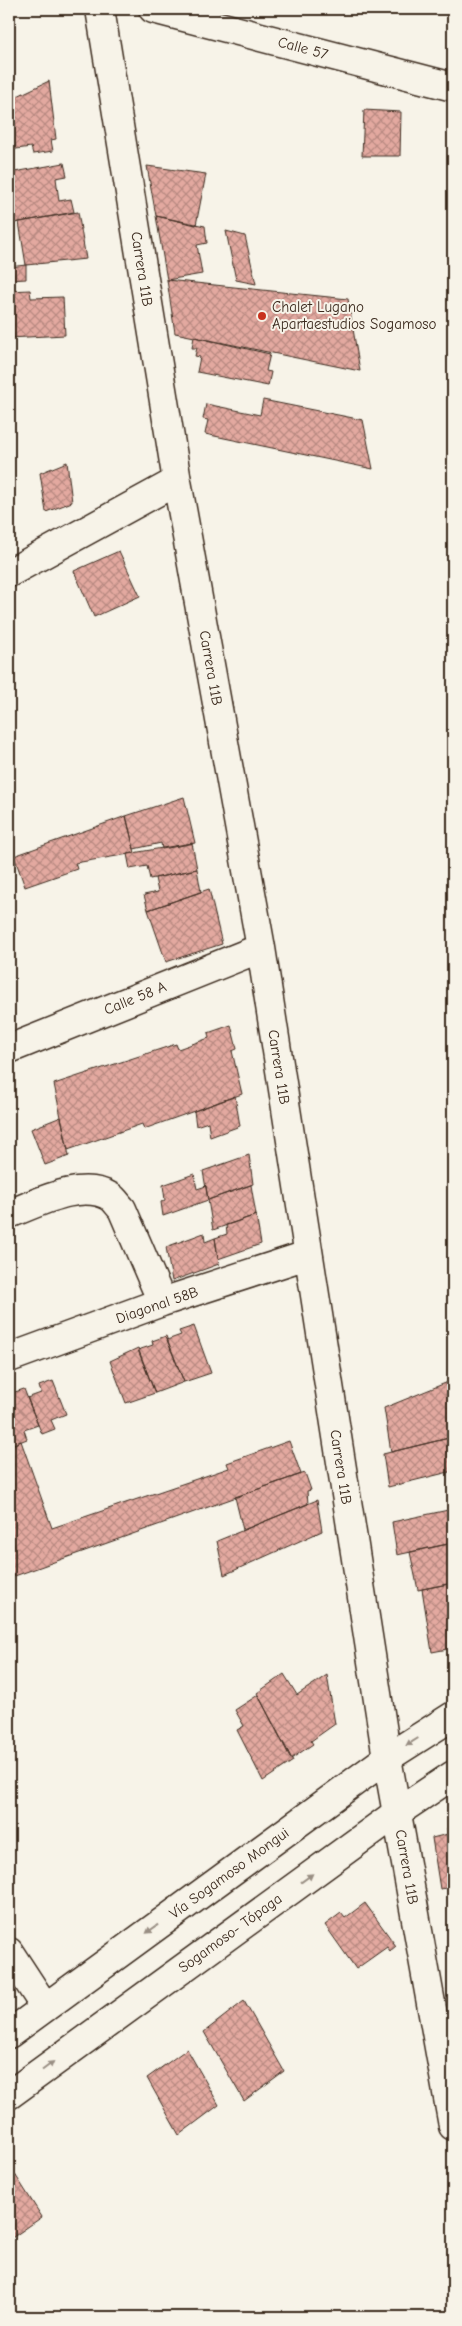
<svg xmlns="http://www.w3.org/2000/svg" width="462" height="2326" font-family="'Comic Neue',sans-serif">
<defs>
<pattern id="building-cross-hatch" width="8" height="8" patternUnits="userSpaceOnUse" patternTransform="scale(1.25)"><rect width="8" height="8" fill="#e3a9a0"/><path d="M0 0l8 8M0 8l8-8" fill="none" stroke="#b98a82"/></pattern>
</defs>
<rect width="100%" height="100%" fill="#f7f3e8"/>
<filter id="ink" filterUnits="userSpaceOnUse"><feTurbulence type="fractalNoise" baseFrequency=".02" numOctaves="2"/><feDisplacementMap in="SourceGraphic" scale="10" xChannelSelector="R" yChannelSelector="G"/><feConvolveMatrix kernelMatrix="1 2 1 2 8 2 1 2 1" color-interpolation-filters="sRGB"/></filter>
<g filter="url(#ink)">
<path fill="url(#building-cross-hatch)" stroke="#3b2a1e" d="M49 81 56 139 51 140 53 151 33 154 31 147 9 150V115L14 114 13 109 9 110V100Z
M364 110 401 112 400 156H362Z
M64 163 67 176 56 178 59 201 71 199 74 212 9 224V173Z
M147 166 206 174 196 225 156 216Z
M78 212 86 259 26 265 19 222Z
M156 216 205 226 207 243 197 245 202 274 167 280Z
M226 231 245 236 256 284 236 280Z
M26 265V279L9 280V267Z
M167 280 348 299 360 371 175 333Z
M30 290 31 298 63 297 65 335 9 338V291Z
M194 337 270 354 266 371 271 372 268 386 197 372 200 357 195 356 197 348H192Z
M263 400 363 420 373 469 205 434 208 420 203 419 206 404 260 415Z
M67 462 72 502 46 512 40 473Z
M119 551 140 596 94 617 74 571Z
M184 797 195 843 162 849 161 843 134 849 126 816Z
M126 816 135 853 75 863 77 869 25 887 14 856Z
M192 843 197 869 150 879 147 866 130 869 127 854Z
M197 869 201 892 148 910 144 895 158 892 155 878Z
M209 889 222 944 166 962 148 910Z
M231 1025 237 1049 232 1051 242 1094 144 1129 142 1124 68 1150 54 1084 176 1044 178 1049 209 1038 208 1033Z
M235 1096 240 1126 210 1137 208 1122 196 1126 194 1111Z
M61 1117 69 1156 45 1165 31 1129Z
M249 1155 253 1184 208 1200 203 1171Z
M194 1174 197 1189 206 1186 208 1200 163 1216 161 1202 165 1200 163 1185Z
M251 1185 256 1215 213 1230 208 1200Z
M256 1215 261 1244 218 1259 215 1238 227 1234 226 1225Z
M204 1233 205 1242 215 1238 219 1264 172 1281 166 1247Z
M194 1326 211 1373 184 1382 167 1340 181 1335 179 1331Z
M166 1336 184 1382 155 1393 138 1350 153 1345 152 1341Z
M138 1348 155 1393 126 1403 110 1361Z
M453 1380V1437L391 1452 384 1408Z
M53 1381 66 1414 51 1420 55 1429 42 1434 27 1398 41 1393 39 1386Z
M24 1389 38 1425 24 1430 27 1439 14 1444 9 1432V1394Z
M453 1437V1471L388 1487 383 1454Z
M21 1441 52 1528 229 1468 227 1463 289 1441 301 1474 9 1578V1446Z
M305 1473 311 1490 307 1491 308 1504 243 1530 235 1497Z
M317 1500 322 1531 224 1575 217 1541Z
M453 1509V1543L397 1555 392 1522Z
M452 1543 453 1583 418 1590 410 1552Z
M453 1583V1648L432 1652 422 1589Z
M284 1674 297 1695 327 1675 335 1724 311 1741 313 1744 291 1759 257 1693Z
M258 1695 293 1761 263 1781 237 1730 244 1726 235 1710Z
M453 1827V1887L440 1889 432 1838 448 1834 447 1828Z
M365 1903 396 1946 390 1951 387 1947 356 1969 325 1925 341 1913 345 1918Z
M244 2001 284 2071 244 2101 204 2032Z
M187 2049 219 2105 179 2135 147 2078Z
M9 2165 42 2217 9 2240Z"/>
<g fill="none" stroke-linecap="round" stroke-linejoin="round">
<defs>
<path id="minor" d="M100 9 177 481 261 948 387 1758 453 2126
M153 9 453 87
M9 573 177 481
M9 1049 261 948
M9 1214C38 1203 81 1179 111 1197 115 1200 118 1205 122 1209L162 1302
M9 1358 162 1302 307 1255
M9 1952 45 2007"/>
<path id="major" d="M9 2034 387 1758 453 1716
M9 2095 398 1812 453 1775"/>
</defs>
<use href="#minor" stroke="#3b2a1e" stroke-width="31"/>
<use href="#major" stroke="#3b2a1e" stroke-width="31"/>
<use href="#minor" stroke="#f7f3e8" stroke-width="28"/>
<use href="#major" stroke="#f7f3e8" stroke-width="28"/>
</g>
<defs><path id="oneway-solid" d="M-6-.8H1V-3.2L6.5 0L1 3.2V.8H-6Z" transform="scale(1.25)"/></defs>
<g fill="#998e83">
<use href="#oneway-solid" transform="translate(412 1742) rotate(148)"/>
<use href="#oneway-solid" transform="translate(307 1878) rotate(-36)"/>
<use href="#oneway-solid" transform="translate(152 1929) rotate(144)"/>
<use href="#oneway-solid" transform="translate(48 2066) rotate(-37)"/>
</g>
</g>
<circle fill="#c8321e" stroke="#f7f3e8" stroke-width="2" cx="262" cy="316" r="5"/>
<g text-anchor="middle" stroke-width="4" stroke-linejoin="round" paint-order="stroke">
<g font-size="15" fill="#3b2a1e" stroke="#f7f3e8">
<text transform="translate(303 48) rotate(15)" y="5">Calle 57</text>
<text transform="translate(142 269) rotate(81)" y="5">Carrera 11B</text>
<text transform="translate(211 668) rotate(80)" y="5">Carrera 11B</text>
<text transform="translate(135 998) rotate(-22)" y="5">Calle 58 A</text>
<text transform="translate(279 1067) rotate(81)" y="5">Carrera 11B</text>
<text transform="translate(157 1305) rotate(-19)" y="5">Diagonal 58B</text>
<text transform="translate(341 1467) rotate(81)" y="5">Carrera 11B</text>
<text transform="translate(407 1867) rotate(80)" y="5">Carrera 11B</text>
<text transform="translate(229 1873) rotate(-36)" y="5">Vía Sogamoso Mongui</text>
<text transform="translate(230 1933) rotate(-36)" y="5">Sogamoso- Tópaga</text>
</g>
<g font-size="15" fill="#3b2a1e" stroke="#f7f3e8" text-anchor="start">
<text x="272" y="312">Chalet Lugano<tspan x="272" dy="17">Apartaestudios Sogamoso</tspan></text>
</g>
</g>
<rect width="462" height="2326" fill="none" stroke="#f7f3e8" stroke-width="30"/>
<rect x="15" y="15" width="432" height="2296" fill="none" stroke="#3b2a1e" stroke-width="2" filter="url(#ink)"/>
</svg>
